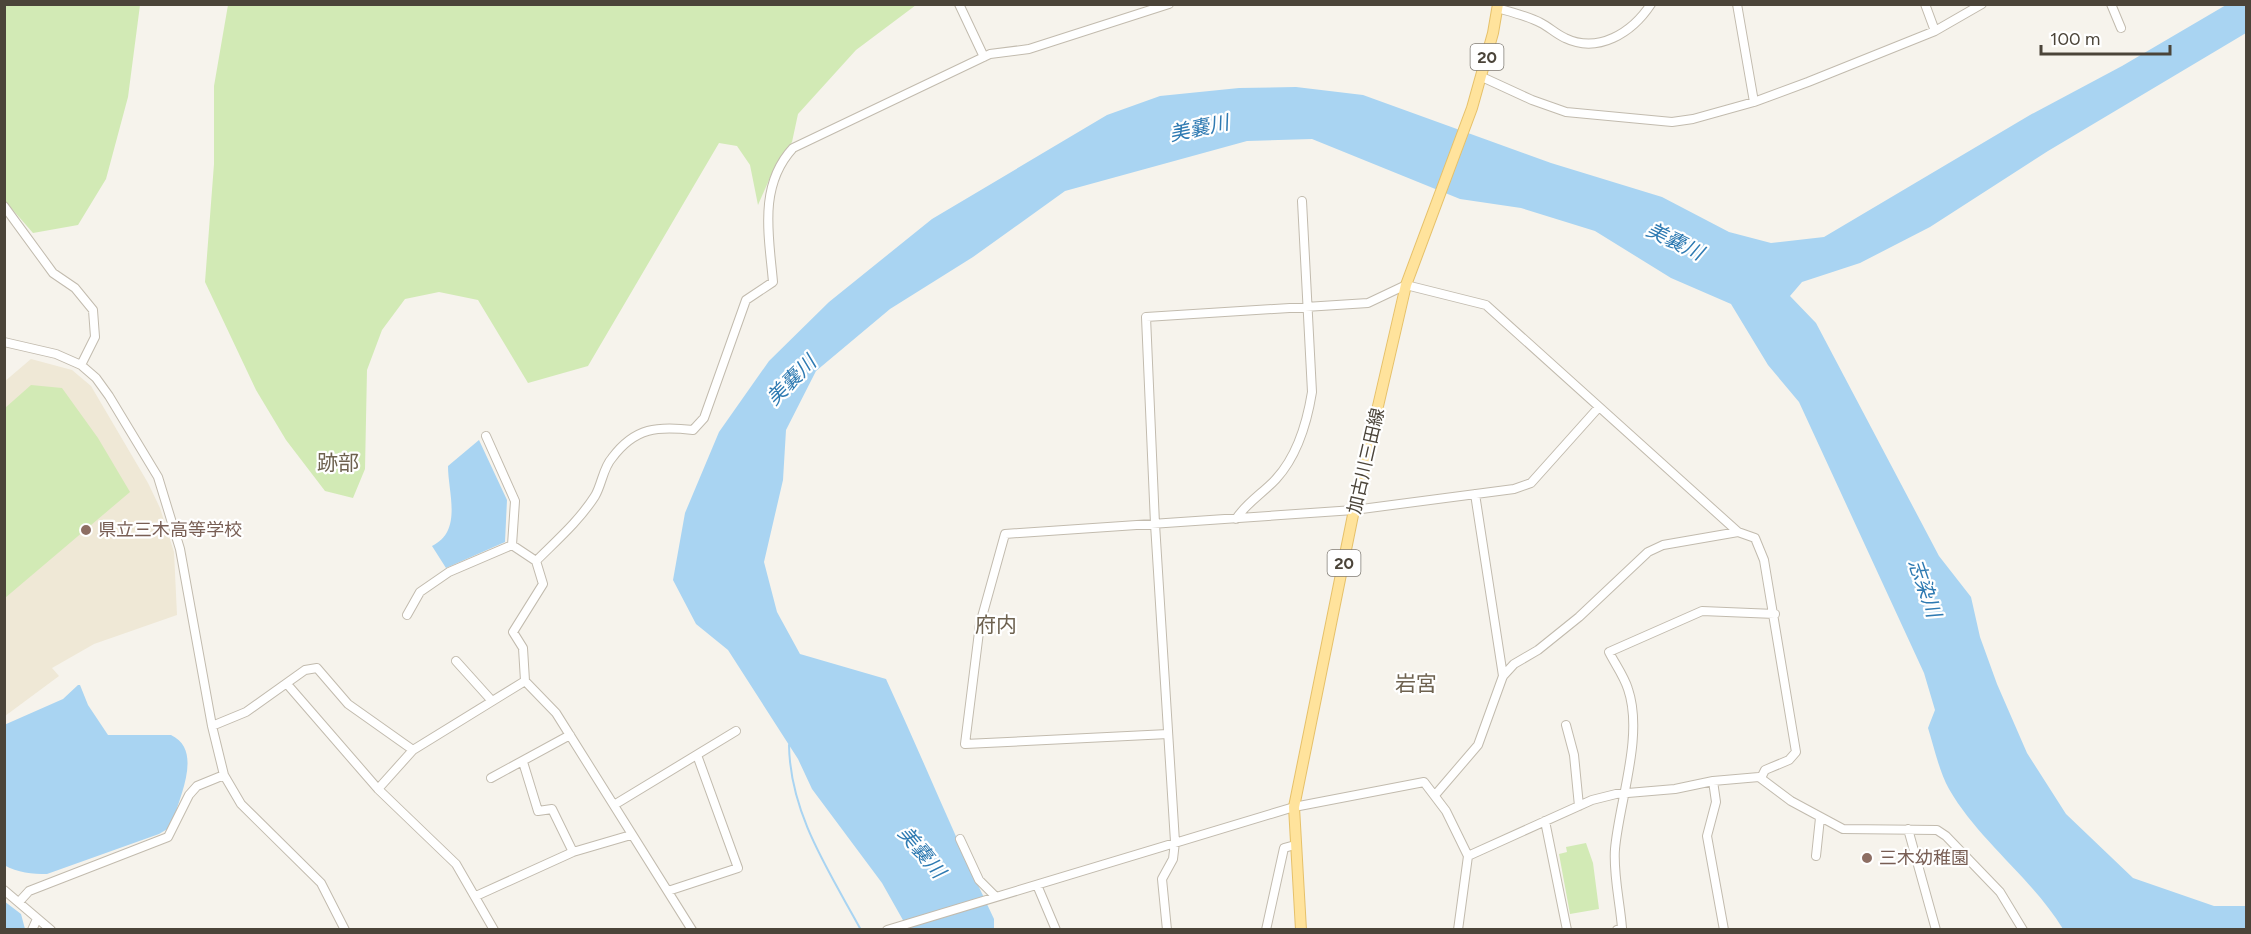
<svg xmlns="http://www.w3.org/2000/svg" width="2251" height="934" font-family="Figtree,'Noto Sans JP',sans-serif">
<rect width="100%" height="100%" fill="#f6f3ec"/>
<path fill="#efe8d6" d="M31 359 72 370 91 386 148 483 160 508 174 552 177 615 94 644 52 668 59 676 5 716 4 382Z"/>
<path fill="#d2eab5" d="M4 5H140L128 97 106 179 78 225 33 233 5 201Z
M228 5H916L856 50 798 114 792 142 776 164 758 205 750 165 737 146 719 143 588 366 528 383 478 300 439 292 405 299 382 330 367 370 365 469 353 498 325 491 286 440 256 390 205 282 214 164V86Z
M31 385 62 388 98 438 130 492 5 598V408Z
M1586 843 1593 863 1599 909 1570 914 1559 854 1567 852 1566 847Z"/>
<path fill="#a9d4f2" d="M2226 5H2246V33L2048 151 1930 227 1860 263 1802 282 1790 296 1816 323 1939 556 1971 597 1980 637 1997 684 2027 753 2066 814 2133 878 2214 906H2246V929H2063C2032 878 1979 841 1949 789 1939 771 1934 747 1928 728L1935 710 1924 673 1799 402 1768 365 1731 304 1671 278 1595 231 1521 208 1460 199 1312 139 1247 141 1065 191 973 257 890 309 816 371 786 430 783 480 764 562 777 612 800 654 886 679C923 759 956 840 994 919V929H908L882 883 812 789 798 759 728 650 696 624 673 580 685 513 719 432 769 361 829 302 932 219 1107 115 1160 96 1239 88 1296 87 1363 95 1551 163 1662 197 1729 232 1771 243 1824 237 2030 115 2122 66Z
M479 440 507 500 505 542 446 568 432 546C463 531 448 493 448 466Z
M78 685H80L88 705 108 735H171C203 750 180 795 173 821L169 828 159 834 47 874C32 874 18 873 4 865V725L63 699Z
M4 901 21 914 25 929H5Z"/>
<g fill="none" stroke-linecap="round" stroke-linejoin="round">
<path stroke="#a9d4f2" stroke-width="2" d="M789 745C790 814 829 871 861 930"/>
<defs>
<path id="minor" d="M959 4 984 57
M1737 4 1754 102
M1925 4 1935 31
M2111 4 2121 28
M1497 8C1511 12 1528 16 1541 23 1549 27 1556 34 1565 38 1598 54 1632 33 1651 4
M1482 77 1532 100 1566 112 1672 122 1693 119 1754 102 1808 82 1935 31 1982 4
M4 206 53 273 75 288 93 310 95 337 81 365
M4 342 56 354 81 365 96 378 109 396 158 477 180 549 212 726 224 775 241 804 321 883 345 930
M1475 494 1503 676
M1236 519C1246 503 1263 493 1276 479 1298 455 1307 423 1312 392L1302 201
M512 545 536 561 543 584 513 632 523 648 525 681 556 713 692 930
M536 561C557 540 579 521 595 496 602 484 603 468 612 458 635 427 658 426 693 430L704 418 746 300 773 282C769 236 758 186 793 148L990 54 1029 49 1169 4
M407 615 420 592 449 572 512 545 515 501 486 436
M456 661 492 701
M287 684 378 789 456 864 494 930
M1566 725 1574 755 1579 806
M212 726 246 712 305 670 317 668 348 704 413 750
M1168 734 965 744 980 624 1005 534 1354 510 1514 489 1531 483 1599 407
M523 762 538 811 552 809 573 852
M491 778 570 735
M1713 781 1716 802 1707 836 1724 930
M378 789 413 750 525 681
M1436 794 1478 745 1503 676 1514 664 1538 650 1579 617 1648 552 1663 545 1738 532
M614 805 736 731
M1545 821 1567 930
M1908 829 1936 930
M960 839 979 880 995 896
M1468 856 1592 800 1616 794 1675 789 1713 781 1759 777 1791 801 1843 829 1937 830 1946 836 2000 892 2023 930
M1816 856 1820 818
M1037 885 1056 930
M4 890 51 930
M668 891 738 868 697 755
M476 896 573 852 631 835
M19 902 29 891 168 837 189 795 197 786 224 775
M32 930 37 919
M887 930 1294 807 1424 782 1446 811 1468 856 1458 930
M1167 930 1162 879 1173 859 1175 842 1155 524 1146 317 1368 303 1406 285 1486 305 1738 532 1755 538 1764 560 1796 752 1789 760 1765 770 1761 778
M1266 930 1284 848 1295 845
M1617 930 1622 928C1620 902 1613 874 1615 849 1619 802 1644 736 1628 689 1624 676 1615 664 1609 652L1702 611 1775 614"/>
<path id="major" d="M1301 930 1294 807 1354 510 1406 285 1472 108 1493 33 1498 4"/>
</defs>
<use href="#minor" stroke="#c2bbae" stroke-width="10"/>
<use href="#major" stroke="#e6c16a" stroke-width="12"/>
<use href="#minor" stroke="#fff" stroke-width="8"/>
<use href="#major" stroke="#ffe39c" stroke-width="10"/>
</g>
<g fill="#8d6e63" stroke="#fff" stroke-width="2">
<circle cx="86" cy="530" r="6"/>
<circle cx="1867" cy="858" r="6"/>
</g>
<g text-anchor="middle" stroke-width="4.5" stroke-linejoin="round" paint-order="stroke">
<g fill="#fff" stroke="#817c74" stroke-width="1.5">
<rect x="1470.5" y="44" width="33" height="26" rx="4.5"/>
<rect x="1327.5" y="550" width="33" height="26" rx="4.5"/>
</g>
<g font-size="16" font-weight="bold" fill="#4b4439">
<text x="1487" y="63">20</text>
<text x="1344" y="569">20</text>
</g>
<g font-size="18" fill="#4b4439" stroke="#fff">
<text transform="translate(1366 461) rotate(-77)" y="6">加古川三田線</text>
</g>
<g font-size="18" fill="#785e54" stroke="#fff" text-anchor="start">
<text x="98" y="536">県立三木高等学校</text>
<text x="1879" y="864">三木幼稚園</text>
</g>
<g font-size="20" font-style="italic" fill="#2e7ab2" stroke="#fff">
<text transform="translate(1199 128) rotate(-12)" y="7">美嚢川</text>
<text transform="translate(1675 241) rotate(26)" y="7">美嚢川</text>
<text transform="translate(791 380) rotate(-45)" y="7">美嚢川</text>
<text transform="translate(1925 588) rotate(71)" y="7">志染川</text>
<text transform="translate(922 852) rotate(50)" y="7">美嚢川</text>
</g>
<g font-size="21" fill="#6e6250" stroke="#fff">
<text x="338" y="470">跡部</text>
<text x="996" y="632">府内</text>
<text x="1416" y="691">岩宮</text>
</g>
</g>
<rect width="2251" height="934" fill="none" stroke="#4b4439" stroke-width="12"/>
<path d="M2041 45v9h129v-9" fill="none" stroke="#4b4439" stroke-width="3"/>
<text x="2050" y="45" font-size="18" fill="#4b4439" stroke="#ffffff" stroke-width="4.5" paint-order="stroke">100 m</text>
</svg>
